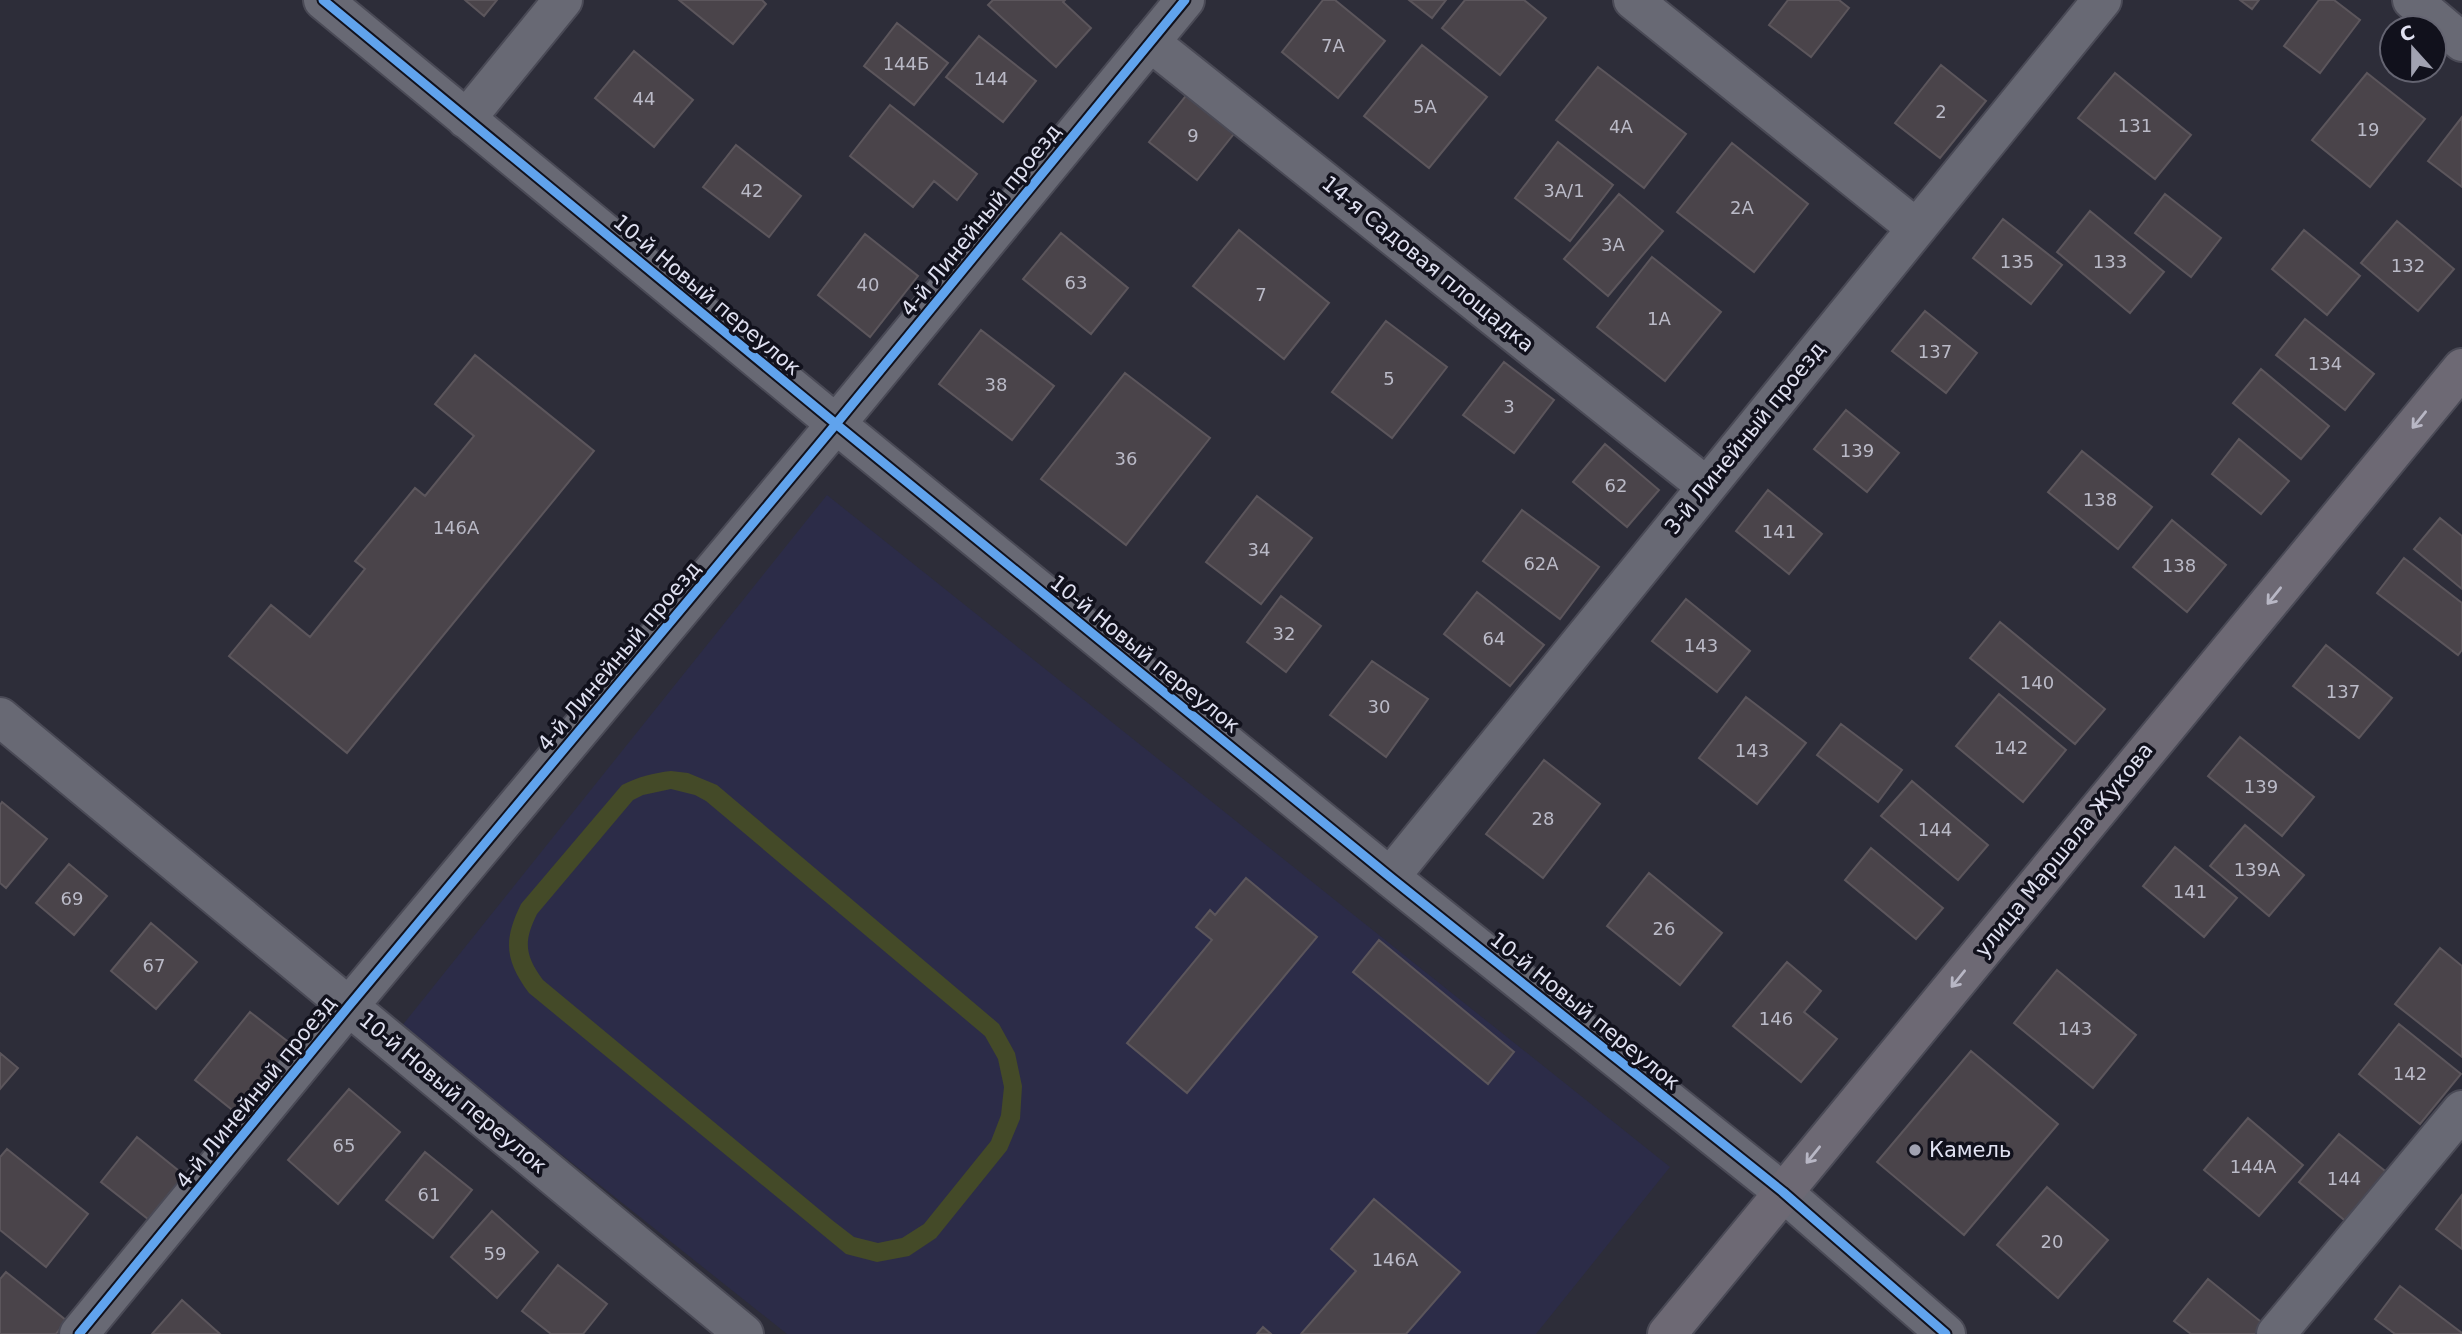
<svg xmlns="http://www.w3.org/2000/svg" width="2462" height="1334" font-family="'DejaVu Sans',sans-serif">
<rect width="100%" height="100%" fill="#2d2d39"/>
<path fill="#2c2c48" d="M827 495 1670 1167 1536 1334H787L401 1027Z"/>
<path fill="#444a28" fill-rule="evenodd" d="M671 771 688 773 717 785 999 1024 1015 1053 1022 1086 1020 1119 1007 1150 936 1238 909 1256 877 1262 846 1254 529 993C505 960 503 941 521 904L622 785C638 777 653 773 671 771ZM671 789 695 795 706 801 985 1036 998 1059 1004 1087 1001 1115 991 1141 924 1224 902 1238 878 1243 854 1237 832 1220 543 980C525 955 523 942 537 914L633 800 643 795Z"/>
<path fill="#4a444a" stroke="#5c565c" stroke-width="2" d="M465 0H497L484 16Z
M679 0H762L766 4 733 44Z
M993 0H1065L1063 2 1091 28 1056 67 988 5Z
M1323 0H1335L1385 41 1338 98 1282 52Z
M1409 0H1446L1432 18Z
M1465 0H1524L1546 18 1500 75 1442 28Z
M1788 0H1839L1849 8 1811 57 1769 25Z
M2240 0H2259L2252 9Z
M2319 0H2334L2360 20 2320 73 2284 46Z
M897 23 948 63 914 105 864 66Z
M979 36 1036 81 1003 122 946 77Z
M1422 45 1487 97 1429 168 1364 116Z
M634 51 693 100 654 147 595 98Z
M1941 65 1986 101 1940 158 1895 123Z
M1598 67 1686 134 1644 188 1556 120Z
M2115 73 2191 135 2155 179 2078 118Z
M2367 73 2425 119 2370 187 2312 140Z
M1189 92 1237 130 1197 180 1149 142Z
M890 105 977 174 957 200 934 181 913 207 850 156Z
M2462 117V187L2428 161Z
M1558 142 1613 185 1570 241 1515 198Z
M1732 143 1808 204 1754 272 1677 212Z
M736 145 801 196 769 237 703 187Z
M1619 194 1663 231 1608 296 1564 259Z
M2165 194 2221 238 2191 277 2135 233Z
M2090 211 2164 272 2130 313 2057 252Z
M2003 219 2062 265 2031 304 1973 258Z
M2397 221 2454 269 2418 311 2361 263Z
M1239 230 1329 303 1284 359 1193 286Z
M2304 230 2360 276 2327 315 2272 269Z
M1061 233 1128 288 1091 334 1023 279Z
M865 234 918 276 870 337 818 295Z
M1652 257 1721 312 1665 381 1597 327Z
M1925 311 1977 353 1946 393 1892 351Z
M2305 319 2374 374 2345 410 2276 355Z
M1386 321 1447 367 1392 438 1332 392Z
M981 330 1054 386 1012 440 939 384Z
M475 355 594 451 347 753 229 656 271 605 310 637 365 569 355 561 415 488 425 496 474 436 435 404Z
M1504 362 1554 400 1514 453 1463 415Z
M2261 369 2329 426 2301 459 2233 403Z
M1125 373 1210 438 1126 545 1041 479Z
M1846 410 1899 453 1867 492 1814 449Z
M2239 439 2289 481 2261 514 2212 474Z
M1605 444 1659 490 1627 527 1573 482Z
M2082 451 2152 507 2118 549 2048 492Z
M1768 490 1822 534 1789 574 1736 531Z
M1257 496 1312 538 1261 604 1206 562Z
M1522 510 1599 567 1560 619 1483 561Z
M2440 518 2462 536V589L2414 549Z
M2172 520 2226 565 2187 612 2133 567Z
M2404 558 2462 603V650L2458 655 2377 593Z
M1477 592 1544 645 1510 686 1444 634Z
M1281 596 1321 626 1286 672 1247 642Z
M1686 599 1750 651 1717 692 1652 641Z
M2000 622 2105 709 2075 744 1970 658Z
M2326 645 2392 698 2359 738 2293 686Z
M1372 661 1428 699 1386 757 1330 715Z
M1999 694 2066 750 2023 802 1956 746Z
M1746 697 1806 743 1757 804 1699 758Z
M1841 724 1902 770 1878 802 1817 755Z
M2240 737 2314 797 2282 836 2208 776Z
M1544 760 1600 804 1543 878 1486 834Z
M1912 781 1988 845 1958 880 1881 816Z
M2 802 47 839 6 888 0 883V805Z
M2245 825 2304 875 2269 916 2210 866Z
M2175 847 2237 898 2204 937 2143 886Z
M1871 848 1943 908 1916 939 1845 880Z
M69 864 107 896 74 935 36 903Z
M1649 873 1722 933 1680 985 1607 926Z
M1246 878 1317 937 1187 1093 1127 1043 1212 940 1196 927 1210 910 1215 915Z
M151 923 197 962 156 1009 111 971Z
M1379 940 1514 1052 1488 1084 1353 972Z
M2440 948 2462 966V1057L2395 1004Z
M1787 962 1821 991 1804 1012 1837 1039 1801 1082 1733 1026Z
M2057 970 2136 1035 2093 1088 2014 1023Z
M250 1012 296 1048 241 1117 195 1080Z
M2399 1024 2461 1074 2420 1124 2359 1074Z
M1971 1051 2058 1124 1964 1235 1877 1162Z
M0 1053 18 1068 0 1089Z
M349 1089 400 1132 338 1204 288 1160Z
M2248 1118 2303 1165 2259 1216 2204 1170Z
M2339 1134 2390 1175 2349 1224 2299 1182Z
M137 1137 189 1179 153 1223 101 1182Z
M7 1149 88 1214 46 1267 0 1230V1157Z
M425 1152 472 1190 433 1238 386 1200Z
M2047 1187 2108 1240 2058 1298 1997 1245Z
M2462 1195V1249L2436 1229Z
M1374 1199 1460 1272 1406 1334H1301L1356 1271 1331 1249Z
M492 1211 538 1252 497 1298 451 1257Z
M558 1265 607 1304 583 1334H551L522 1311Z
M6 1272 67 1321 56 1334H0V1279Z
M2208 1279 2265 1325 2257 1334H2191L2174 1321Z
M2400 1286 2462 1333V1334H2395L2375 1319Z
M182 1300 220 1334H152Z
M1263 1327 1271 1334H1257Z"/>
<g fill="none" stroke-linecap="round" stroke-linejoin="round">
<defs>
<path id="minor" d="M323 0 836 424 1390 877 1783 1192 1946 1334
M1633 0 1916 228
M2412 0 2462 42
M1150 42 1706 486
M466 119 563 0
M0 717 744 1334
M1390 877 2102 0
M79 1334 349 1006 836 424 1185 0
M2276 1334 2462 1110"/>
<path id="secondary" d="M1667 1334 2462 368"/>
</defs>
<use href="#minor" stroke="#4a4a56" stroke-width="42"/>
<use href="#secondary" stroke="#4a4a56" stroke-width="42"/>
<use href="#minor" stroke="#686974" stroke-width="38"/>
<use href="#secondary" stroke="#6d6974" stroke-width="38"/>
<defs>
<path id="cycleway" d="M323 0 836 424 1390 877 1783 1192 1946 1334
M79 1334 349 1006 836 424 1185 0"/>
</defs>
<use href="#cycleway" stroke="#11111c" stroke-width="13"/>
<use href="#cycleway" stroke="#60a3ed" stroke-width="9"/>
</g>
<defs><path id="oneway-shaft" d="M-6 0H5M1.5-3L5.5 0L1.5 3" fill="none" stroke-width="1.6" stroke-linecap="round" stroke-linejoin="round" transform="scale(1.75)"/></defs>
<g stroke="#b8b7c5">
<use href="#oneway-shaft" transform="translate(2419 420) rotate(129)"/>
<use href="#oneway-shaft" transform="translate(2274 596) rotate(129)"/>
<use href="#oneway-shaft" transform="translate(1958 979) rotate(129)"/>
<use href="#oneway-shaft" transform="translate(1813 1155) rotate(129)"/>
</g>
<circle fill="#a1a2b1" stroke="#11111c" stroke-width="2.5" cx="1915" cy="1150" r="7"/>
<g text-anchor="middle" stroke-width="7" stroke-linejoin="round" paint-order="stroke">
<g font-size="18" fill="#babac7">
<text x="1333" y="52">7А</text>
<text x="906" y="70">144Б</text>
<text x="991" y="85">144</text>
<text x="644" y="105">44</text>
<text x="1425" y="113">5А</text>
<text x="1941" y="118">2</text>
<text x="2135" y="132">131</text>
<text x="1621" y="133">4А</text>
<text x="2368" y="136">19</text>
<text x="1193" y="142">9</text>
<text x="752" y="197">42</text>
<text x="1564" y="197">3А/1</text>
<text x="1742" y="214">2А</text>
<text x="1613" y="251">3А</text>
<text x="2017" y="268">135</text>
<text x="2110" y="268">133</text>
<text x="2408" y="272">132</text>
<text x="1076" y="289">63</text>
<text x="868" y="291">40</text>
<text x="1261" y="301">7</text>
<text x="1659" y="325">1А</text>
<text x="1935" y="358">137</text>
<text x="2325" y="370">134</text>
<text x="1389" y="385">5</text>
<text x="996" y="391">38</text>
<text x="1509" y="413">3</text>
<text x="1857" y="457">139</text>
<text x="1126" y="465">36</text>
<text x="1616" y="492">62</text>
<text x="2100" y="506">138</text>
<text x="456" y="534">146А</text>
<text x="1779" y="538">141</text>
<text x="1259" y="556">34</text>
<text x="1541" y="570">62А</text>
<text x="2179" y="572">138</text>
<text x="1284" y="640">32</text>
<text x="1494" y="645">64</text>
<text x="1701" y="652">143</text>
<text x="2037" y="689">140</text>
<text x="2343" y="698">137</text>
<text x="1379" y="713">30</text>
<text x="2011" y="754">142</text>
<text x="1752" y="757">143</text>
<text x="2261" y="793">139</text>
<text x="1543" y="825">28</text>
<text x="1935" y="836">144</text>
<text x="2257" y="876">139А</text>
<text x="2190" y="898">141</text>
<text x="72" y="905">69</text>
<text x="1664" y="935">26</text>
<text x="154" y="972">67</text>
<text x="1776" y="1025">146</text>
<text x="2075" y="1035">143</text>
<text x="2410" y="1080">142</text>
<text x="344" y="1152">65</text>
<text x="2253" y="1173">144А</text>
<text x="2344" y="1185">144</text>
<text x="429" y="1201">61</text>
<text x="2052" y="1248">20</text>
<text x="495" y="1260">59</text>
<text x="1395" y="1266">146А</text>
</g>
<g font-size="21" fill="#e0e1f1" stroke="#11111c">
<text transform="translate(981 220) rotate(-51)" y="7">4-й Линейный проезд</text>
<text transform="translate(1428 264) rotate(39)" y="7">14-я Садовая площадка</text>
<text transform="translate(707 295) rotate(40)" y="7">10-й Новый переулок</text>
<text transform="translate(1745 438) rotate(-51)" y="7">3-й Линейный проезд</text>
<text transform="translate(1145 654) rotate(39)" y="7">10-й Новый переулок</text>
<text transform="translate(619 656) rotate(-50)" y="7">4-й Линейный проезд</text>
<text transform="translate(2064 850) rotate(-51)" y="7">улица Маршала Жукова</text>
<text transform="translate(1585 1011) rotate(39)" y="7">10-й Новый переулок</text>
<text transform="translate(256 1092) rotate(-51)" y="7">4-й Линейный проезд</text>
<text transform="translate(453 1093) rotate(40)" y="7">10-й Новый переулок</text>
</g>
<g font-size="21" fill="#e0e1f1" stroke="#11111c" text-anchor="start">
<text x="1929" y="1157">Камель</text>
</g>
</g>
<g transform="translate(2413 49) rotate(339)"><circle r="33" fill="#11111c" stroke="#646471" stroke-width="2"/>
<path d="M0-5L12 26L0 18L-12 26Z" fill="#a1a2b1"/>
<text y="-10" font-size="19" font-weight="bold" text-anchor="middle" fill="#e0e1f1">С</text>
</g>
</svg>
